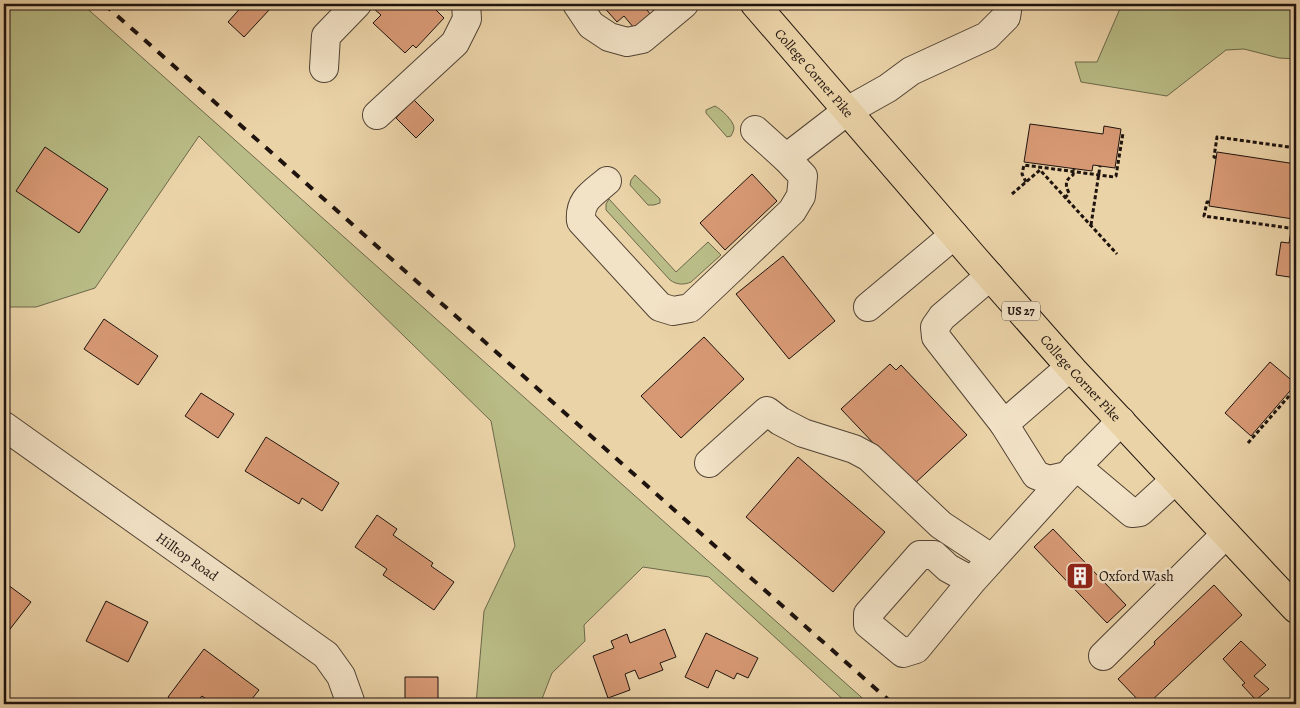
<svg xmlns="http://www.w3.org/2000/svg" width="1300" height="708" font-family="Alegreya,serif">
<rect width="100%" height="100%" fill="#ebd3a8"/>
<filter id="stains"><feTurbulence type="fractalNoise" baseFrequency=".004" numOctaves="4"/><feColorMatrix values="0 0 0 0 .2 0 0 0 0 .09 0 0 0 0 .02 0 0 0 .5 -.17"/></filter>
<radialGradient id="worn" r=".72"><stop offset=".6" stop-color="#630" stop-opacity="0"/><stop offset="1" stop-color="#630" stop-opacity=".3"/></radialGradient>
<path fill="#b9bc86" stroke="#6c684a" d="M4 4H82L869 704H848L709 577 643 567 584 625 585 641 552 673 540 704H476L484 611 515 546 491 421 199 136 95 288 36 307H4Z
M1122 4H1296V59L1279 58 1244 49 1226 50 1167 96 1081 82 1075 62H1097Z
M715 106C721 109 734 121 734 128 734 130 732 134 731 136L727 137 706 113V110Z
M635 175 660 199V203L654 205H648L630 185 631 180Z
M609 199 676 272 708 242 721 255 691 282C684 285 677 285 670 280L606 210V204Z"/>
<path fill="#d79974" stroke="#1e130e" d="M244 4H263L270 9 244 37 228 22Z
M377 4H430L444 18 416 48 413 45 405 53 373 23 381 15 373 8Z
M601 4H654L647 10 655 20 639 34 624 16 617 22Z
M414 100 434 120 416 138 396 118Z
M1030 124 1103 134 1104 126 1121 129 1115 168 1093 165 1092 171 1024 162Z
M45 147 108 189 79 233 16 191Z
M1217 152 1296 164V278L1276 275 1281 242 1289 243 1293 219 1209 206Z
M752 174 777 201 725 250 700 223Z
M783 256 835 321 789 359 736 294Z
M104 319 158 356 138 385 84 349Z
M704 337 744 379 681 438 641 396Z
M1270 362 1296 384 1251 436 1225 413Z
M890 364 896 370 901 365 967 435 913 485 841 409Z
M201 393 234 414 218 438 185 416Z
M266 437 339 483 322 511 302 498 299 504 245 471Z
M798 457 885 532 833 592 746 517Z
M377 515 397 529 393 535 433 563 431 566 454 582 434 610 383 575 387 569 355 547Z
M1053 529 1126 605 1107 623 1034 547Z
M4 582 31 602 7 633 4 630Z
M1214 585 1242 615 1148 704H1142L1118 679 1155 644 1154 642Z
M106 601 148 622 128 662 86 641Z
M665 629 676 657 660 663 663 670 639 679 635 670 625 674 630 690 608 698 593 656 614 648 611 641 627 634 630 643Z
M706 633 758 658 748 678 737 673 734 679 716 670 708 688 685 677Z
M1241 641 1266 665 1254 676 1269 689 1256 700 1242 685 1245 683 1223 659Z
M204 649 259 690 248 704H213L202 696 195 704H177L168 697Z
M405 677H438V704H405Z
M1296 697V704H1289Z
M562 702 594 703V704H562Z"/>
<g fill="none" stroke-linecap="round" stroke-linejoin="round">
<defs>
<g id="minor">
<path d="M577 4 591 25 609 37 627 42 642 39 684 4"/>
<path d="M324 68 326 36 357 4"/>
<path d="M377 115 455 43 467 19 466 4"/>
<path d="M755 130 786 158 847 111 888 88 911 71 987 36 1006 17 1008 4"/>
<path d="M607 181C592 194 579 200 581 221L660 307 673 311 690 308 792 211 801 196 803 176 786 158"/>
<path d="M990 276 942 317 935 327 936 337 1004 424"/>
<path d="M868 307 954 235"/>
<path d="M1070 367 1004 424 1036 475 1049 480 1067 476 1121 421"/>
<path id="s1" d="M4 426 326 655 341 676 351 704"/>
<path d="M709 463 767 411 780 421 803 433 854 449 869 457 941 525 991 558"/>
<path d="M1076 466 1132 513 1140 512 1175 480"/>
<path d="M972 581 916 649 903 653 868 624V614L920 555H934L948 568 972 581 1067 476"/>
<path d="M1103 656 1226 534"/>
</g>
<g id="highway">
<path id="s2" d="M755 4 974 258 1070 367 1296 609"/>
</g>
</defs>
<use href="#minor" stroke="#514334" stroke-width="30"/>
<use href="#highway" stroke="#1e130e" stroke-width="30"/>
<path stroke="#1e130e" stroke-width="3" stroke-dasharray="4 2.5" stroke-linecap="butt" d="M1216 158 1214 157 1217 137 1296 148
M1026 182 1022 174 1024 165 1114 177 1116 176 1123 133
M1012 194 1040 170 1117 254
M1065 198 1069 193C1065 185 1065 180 1073 175L1074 169
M1209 202H1207L1204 216 1296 229
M1091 225 1100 166
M1292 260 1296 231
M1248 443 1296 388"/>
<use href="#minor" stroke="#f2e2c6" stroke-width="28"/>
<use href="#highway" stroke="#ebd3a8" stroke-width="28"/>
<path stroke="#1e130e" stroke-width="4" stroke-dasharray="9 9" stroke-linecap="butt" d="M104 4 893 704"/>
</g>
<defs>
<symbol id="building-square" viewBox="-11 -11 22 22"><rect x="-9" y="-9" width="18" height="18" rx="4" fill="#8f2418" stroke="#f2e2c6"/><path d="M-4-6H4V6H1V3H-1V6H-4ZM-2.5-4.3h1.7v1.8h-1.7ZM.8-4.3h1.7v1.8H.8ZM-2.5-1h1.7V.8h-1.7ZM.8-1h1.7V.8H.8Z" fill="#fff"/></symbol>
</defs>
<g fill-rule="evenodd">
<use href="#building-square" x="1064" y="560" width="32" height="32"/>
</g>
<g text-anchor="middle" stroke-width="5" stroke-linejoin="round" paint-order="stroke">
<rect fill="#f2e2c6" stroke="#5e5145" stroke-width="1" x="1002" y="301.5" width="38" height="19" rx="4"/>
<g font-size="12" font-weight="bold" fill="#1e130e">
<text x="1021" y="315">US 27</text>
</g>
<g font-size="14" fill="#1e130e" stroke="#f2e2c6">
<text dy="5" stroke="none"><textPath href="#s2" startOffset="91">College Corner Pike</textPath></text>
<text dy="5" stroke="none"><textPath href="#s2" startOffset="496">College Corner Pike</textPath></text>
<text dy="5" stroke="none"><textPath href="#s1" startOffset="225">Hilltop Road</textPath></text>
</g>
<g font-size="14" fill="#1e130e" stroke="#f2e2c6" text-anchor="start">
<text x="1099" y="581">Oxford Wash</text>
</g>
</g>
<rect width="1300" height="708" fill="none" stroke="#ebd3a8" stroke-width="20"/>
<rect x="5" y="5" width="1290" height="698" fill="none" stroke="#1e130e" stroke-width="2.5"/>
<rect x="10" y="10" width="1280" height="688" fill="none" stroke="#1e130e"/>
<rect width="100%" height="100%" filter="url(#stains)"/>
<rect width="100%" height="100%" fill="url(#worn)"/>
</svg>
